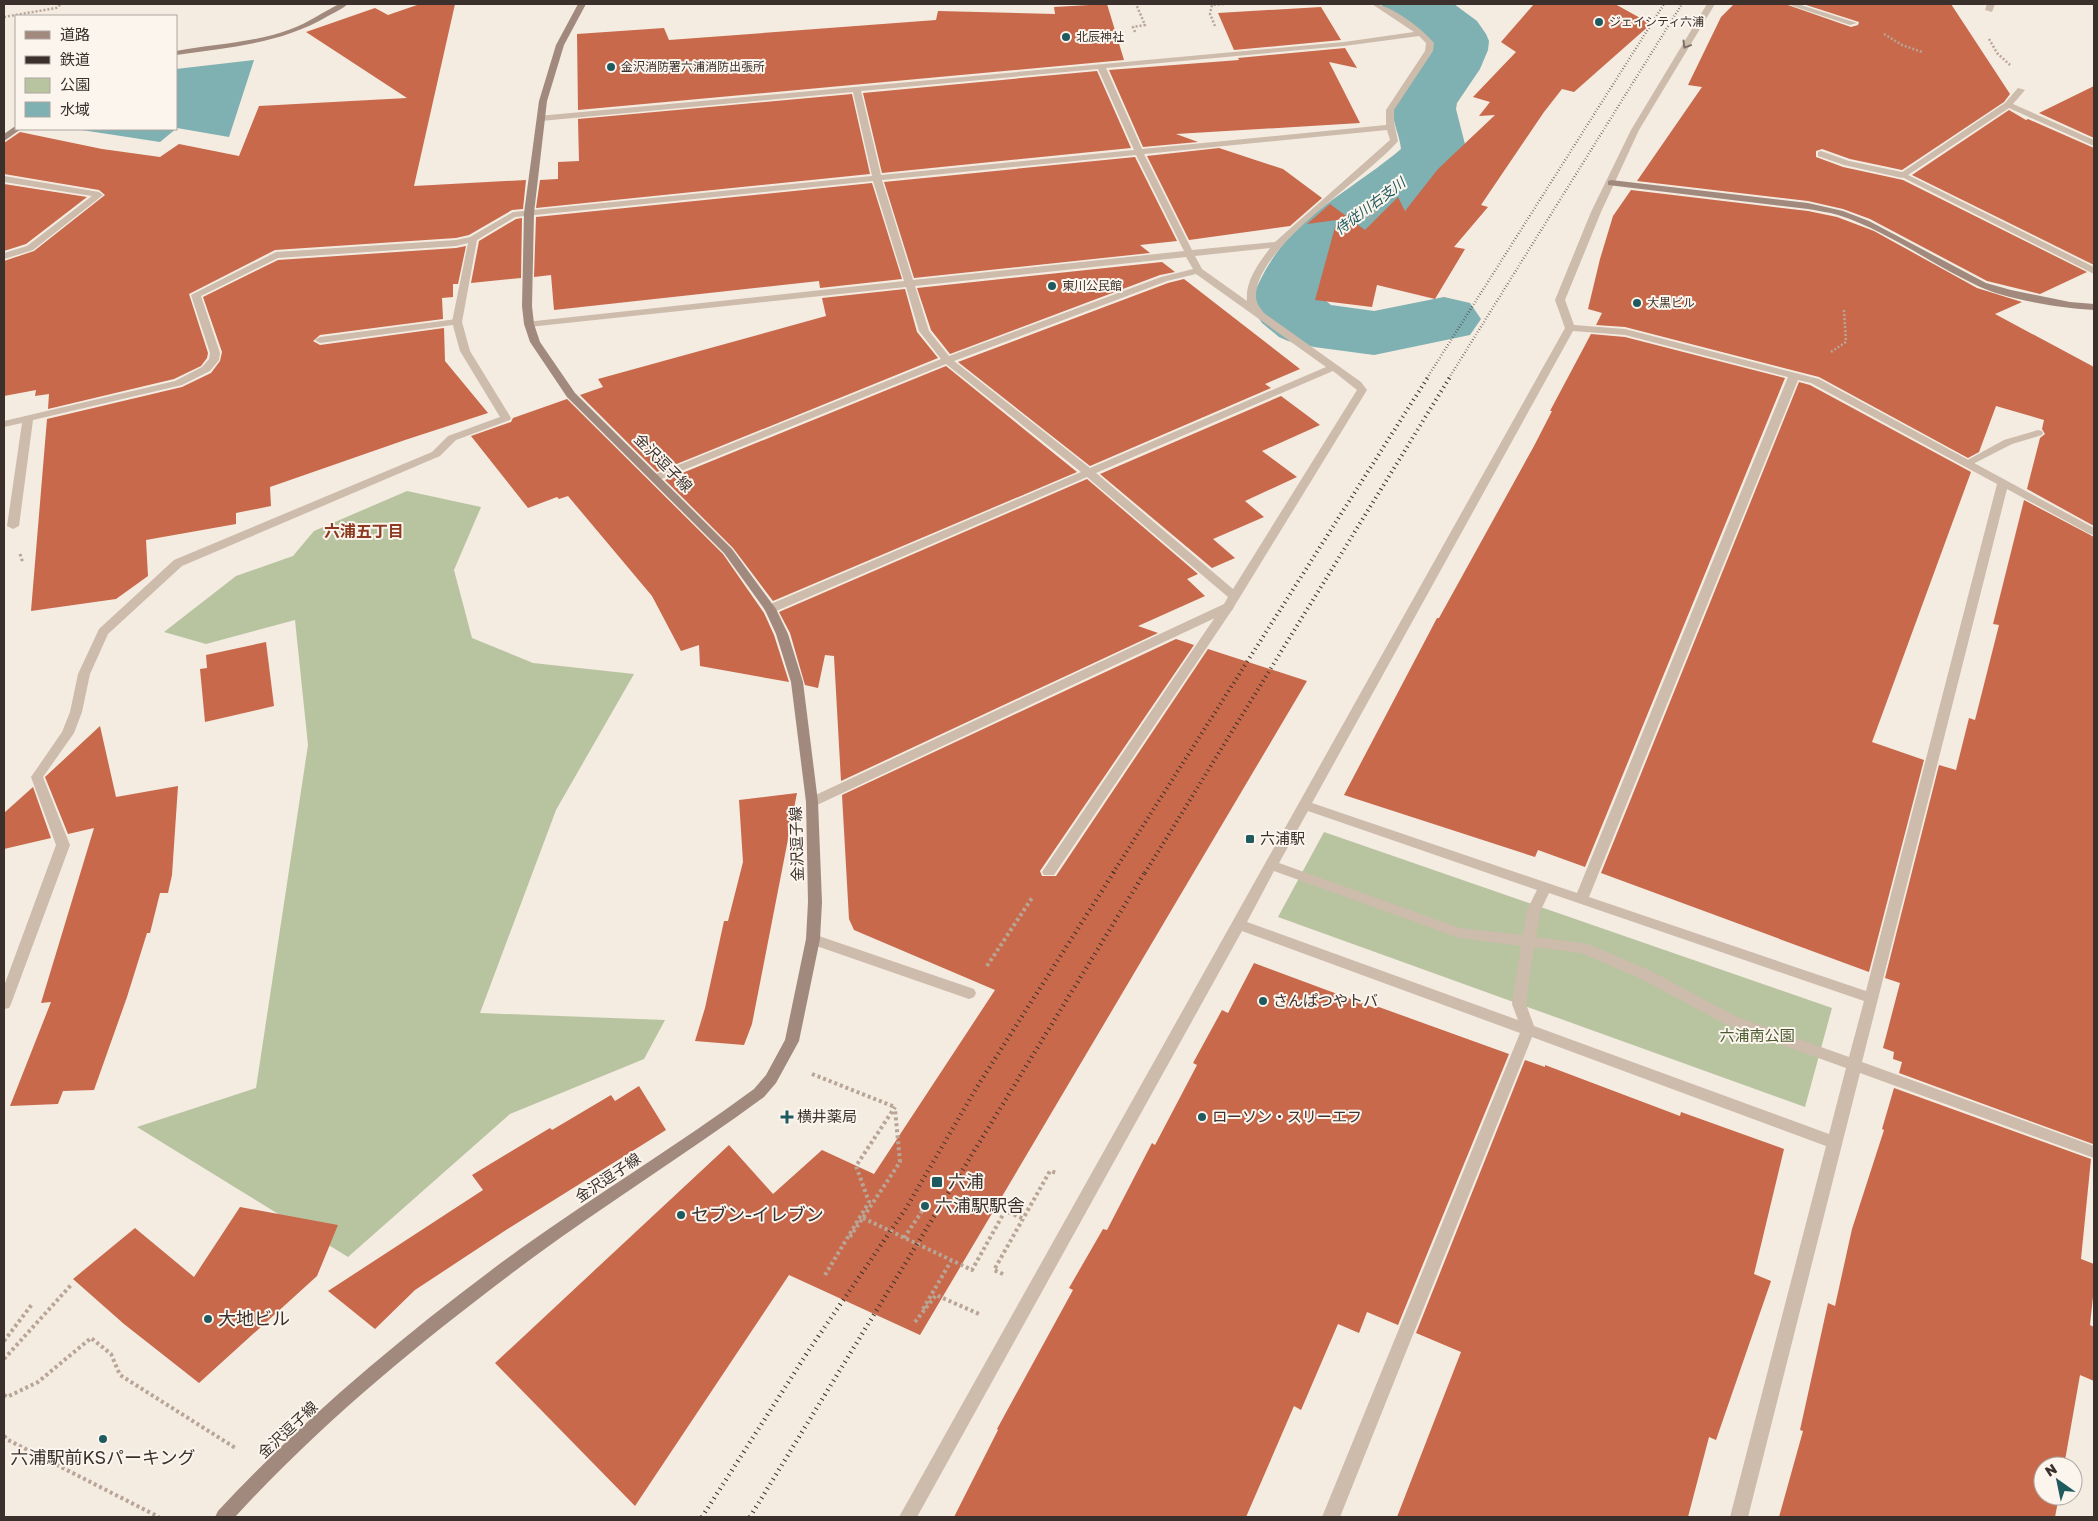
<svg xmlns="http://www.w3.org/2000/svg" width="2098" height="1521" font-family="'Golos Text','Noto Sans JP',sans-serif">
<rect width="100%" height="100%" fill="#f4ebe1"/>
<path fill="#b8c4a0" d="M407 491 481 507 454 570 472 638 533 663 634 674 556 810 480 1013 665 1020 644 1059 510 1114 348 1257 137 1127 256 1088 308 745 295 620 206 644 164 632 236 576 293 556 314 531Z
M1324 832 1832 1008 1805 1107 1278 917Z"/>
<path fill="#7fb0b2" d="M254 60 229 137 177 128 160 142 75 129H176V69Z"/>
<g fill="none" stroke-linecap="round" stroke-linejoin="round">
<path fill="#7fb0b2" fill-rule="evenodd" d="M1381 4H1454L1477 21 1486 34 1489 41 1488 50 1480 69 1457 103 1456 109 1467 152C1462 159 1457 168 1451 174 1410 217 1339 238 1325 300L1331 305 1374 311 1444 297 1470 303 1481 319 1470 335 1374 355 1314 347 1288 341 1279 337 1262 323 1251 307C1253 294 1259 282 1265 271 1296 215 1354 189 1401 149 1400 135 1391 120 1393 106 1395 88 1425 70 1428 41 1416 24 1394 26 1381 4Z"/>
</g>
<path fill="#c8694b" d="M420 4H455L414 186 526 180 523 209 512 210 469 235 456 238 275 250 189 294 208 353 207 358 201 366 174 379 48 409 49 394 35 396 36 390 4 396V261L34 251 105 195 99 190 4 174V143L20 132 102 149 160 157 179 144 239 156 259 106 407 98 306 32 375 8 388 15Z
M1107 4 1124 60 578 110 577 34 664 28 669 40 936 20 938 11 1055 14 1054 7Z
M1534 4H1615L1651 24 1574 92 1562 89 1544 112 1481 205 1488 207 1454 247 1465 249 1435 299 1377 285 1372 307 1315 300 1337 220 1307 224 1330 204 1365 230 1398 197 1405 211 1438 169 1495 115 1479 116 1490 102 1473 97 1516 52 1501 42Z
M1734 4H1785L1851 27 1858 25 1859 22 1803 4H1951L2010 94 2004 102 1902 170 1850 159 1822 149 1816 151V157L1843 167 1903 180 2087 272 2040 294 1987 281 1870 219 1843 209 1808 201 1637 181 1702 87 1688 85 1721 17Z
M1321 7 1341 40 1234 50 1218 13Z
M1345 48 1357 68 1329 62 1360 123 1176 134 1198 142 1143 147 1109 70 1239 60 1238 58Z
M1097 71 1131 148 882 173 863 93Z
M2094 86V138L2039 113Z
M852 94 870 174 536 208 540 180 558 179V162L579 161 578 119Z
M2009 110 2026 120 2028 119 2094 148V265L1912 175Z
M1219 148 1283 169 1322 198 1290 226 1189 240 1147 156Z
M1135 157 1177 241 1140 245 1150 253 914 278 884 182Z
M872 183 902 279 820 288 819 281 554 310 551 275 534 277 536 217Z
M4 184 87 197 26 244 4 251Z
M1631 190 1808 211 1837 217 1874 231 1977 288 2022 302 1995 314 2094 367V526L2027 489 2040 438 2045 434 2042 429 2044 420 1996 406 1979 452 1968 458 1819 377 1625 327 1596 325 1602 313 1588 309 1600 259 1613 216Z
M522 218 521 278 471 283 479 241 516 219Z
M466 246 458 284H453V297L442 298 443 319 320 335 313 341 320 345 444 328 445 361 488 413 405 440 270 487 271 506 236 513V524L146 540 148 576 116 599 31 611 47 419 182 387 211 373 220 361 222 352 203 297 278 260 456 248Z
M1162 262 1175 272 1160 275 950 354 931 330 917 288Z
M1184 279 1300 369 1265 384 1271 388 1090 466 958 362 1168 283Z
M905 289 917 332 938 358 657 472 580 395 603 387 598 379 826 316 822 298Z
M1591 334 1625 337 1785 378 1585 867 1538 850 1535 857 1344 795 1437 618H1439L1534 446 1552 411H1550Z
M946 366 1077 472 773 601 733 548 665 480Z
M1799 382 1810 385 1971 472 1872 742 1924 760 1869 972 1601 873Z
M1281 396 1320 425 1262 451 1297 477 1245 501 1264 517 1213 539 1235 558 1212 568 1100 474Z
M567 399 723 554 764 613 774 635 789 682 700 666 699 645 681 651 652 596 568 496 559 499 557 497 528 508 471 436 511 422 513 418Z
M1087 479 1198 574 1187 579 1205 596 1138 626 1158 633 841 781 834 656 825 655 818 688 805 685 790 633 779 612Z
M2024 500 2094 537 2093 1144 1899 1073 1902 1062 1893 1059 1894 1052 1883 1048 1900 983 1885 978 1939 765 1956 770 1969 718 1975 720 1999 625 1993 624Z
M1176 639 1194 645 1040 871 1042 876H1056L1208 649 1307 681 920 1335 789 1275 635 1506 495 1363 729 1145 773 1194 822 1150 874 1174 995 990 854 930 849 919 842 795Z
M266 642 274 706 205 722 200 669 207 668 206 655Z
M100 726 116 797 178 786 172 875 168 893H160L150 933H147L127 997 94 1090 63 1091 58 1104 10 1106 51 1002 41 1003 94 828 68 834 45 777Z
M33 787 51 838 4 849V813Z
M797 793 752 1024 744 1045 695 1041 705 1008 724 921H728L743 862 739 800Z
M1254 963 1375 1008 1376 1006 1509 1054 1398 1325 1367 1312 1359 1333 1338 1324 1301 1410 1294 1406 1246 1517H954L998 1430 997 1429 1073 1290 1069 1288 1103 1229 1107 1230 1152 1143 1155 1145 1197 1065 1193 1063 1222 1010 1228 1013Z
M1525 1060 1545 1067V1065L1680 1116 1681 1112 1784 1149 1754 1274 1771 1281 1716 1440 1709 1437 1688 1517H1397L1461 1352 1416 1333Z
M639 1086 666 1130 506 1230 415 1290 375 1329 328 1291 483 1190 472 1175 550 1128 552 1130 611 1095 615 1101Z
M1894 1088 2091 1159 2081 1259 2094 1264V1287L2090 1325 2094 1327V1381L2080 1375 2064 1466H2043V1496H2059L2055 1517H1779L1803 1431 1800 1430 1828 1303 1835 1306 1852 1229 1884 1130 1882 1129Z
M240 1207 338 1225 317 1276 199 1383 124 1324 73 1279 135 1228 194 1277Z"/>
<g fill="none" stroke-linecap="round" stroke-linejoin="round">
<path stroke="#b9a596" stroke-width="2.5" stroke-dasharray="2 2" stroke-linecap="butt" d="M4 17 56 8 61 4
M1215 26 1210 14 1212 5 1224 4
M1135 32 1133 27 1145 25 1136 4
M1884 34 1902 45 1922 52
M1989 39 1997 53 2010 65
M1367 209 1379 214
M1361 214 1373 219
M1831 352 1846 342 1844 310"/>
<path stroke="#b9a596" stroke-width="3" stroke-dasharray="2.5 2.5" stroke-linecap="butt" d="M20 554 23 563"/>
<path stroke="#b9a596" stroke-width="4" stroke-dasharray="3 3" stroke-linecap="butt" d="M987 966 1032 898
M812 1074 895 1107
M863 1218 972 1270 1005 1211 1024 1219
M850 1237 900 1162 895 1109
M904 1238 926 1205
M1003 1274 994 1270 1050 1171 1057 1173
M825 1275 869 1202 856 1166 895 1107
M923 1309 951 1261
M915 1322 936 1295 979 1314
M4 1341 33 1303
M4 1359 71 1285
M4 1395 7 1397 38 1382 91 1338 111 1354 120 1375 237 1449
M4 1436 8 1440 159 1517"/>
<path fill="#cdbbac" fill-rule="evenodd" d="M1787 4H1798L1857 23 1850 25Z
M1987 4H1995L1992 12 1985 10Z
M1821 151 1849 161 1902 172 1906 175 1902 178 1844 165 1818 156V152Z
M457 319 460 320V324L320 343 315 340 320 337Z
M2038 430 2042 431 2043 433 2042 435 2012 444 1971 465 1967 466 1962 463 2004 440Z
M1228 603 1234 607 1232 610 1054 875H1044L1042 872 1044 869 1224 604Z
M813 934 974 989 976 993 974 997 969 999 808 943 806 939 808 935Z"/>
<path fill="#cdbbac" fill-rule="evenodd" d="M1372 4C1389 3 1424 30 1434 43L1433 51 1394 110V122L1398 141C1367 178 1255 247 1256 296 1256 303 1260 308 1264 313L1361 382 1367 390 1232 610 817 805H807L806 802 807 799 1224 604 1228 597 1087 477 774 612H766L764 609 766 606 1081 472 946 364 659 480H651L650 478 651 476 941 359 919 331 906 287 529 327 524 324 526 322 904 281 873 181 515 217 477 240 462 322 470 351 511 418 510 420 456 440 440 456 182 566 108 634 90 674 82 712 74 733 43 777 70 845 11 1004 9 1008 4 1009V986L56 845 31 777 62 732 70 712 78 674 99 629 174 560 432 452 448 436 500 417 460 351 452 322 468 243 456 246 278 258 201 296 220 353 219 360 210 371 182 385 33 420 19 526 13 529 7 526 22 423 4 427V421L175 381 202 367 209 359 210 353 191 295 276 252 456 240 470 237 513 212 872 176 853 92 541 121 537 118 538 116 1344 42 1414 32ZM1419 36 1426 43 1425 51 1386 110V125L1142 149 1106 68 1344 46ZM1098 69 1134 150 881 175 861 91ZM1387 130 1390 140 1275 242 1192 250 1144 154ZM1136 155 1184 251 913 280 882 180ZM1270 248C1259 263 1245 281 1247 301L1202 269 1195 256ZM1186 257 1193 269 1161 277 949 356 929 331 915 286ZM1196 274 1326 367 1090 468 954 361 1167 281ZM1333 371 1357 390 1233 589 1096 473Z
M1707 4H1715L1639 130 1601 212 1565 300 1574 325 1625 329 1819 379 2094 528V535L2090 534 2007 489 1862 1062 2094 1146V1158L1860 1073 1748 1517H1730L1826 1146 1532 1037 1340 1517H1322L1520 1033 1242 931 917 1517H899L1565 328 1555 300 1591 212 1631 130ZM1573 331 1625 335 1788 377 1577 893 1312 803ZM1798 380 1811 383 1997 484 1866 991 1589 897ZM1308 811 1537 890 1526 912 1523 935 1460 928 1279 863ZM1274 871 1459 938 1521 946 1512 1004 1518 1020 1247 922ZM1549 893 1864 1001 1849 1057 1737 1017 1651 971 1588 944 1536 937 1540 912ZM1534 947 1581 953 1641 979 1727 1025 1846 1068 1829 1134 1534 1026 1526 1004Z
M2018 88 2025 90 2013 104 2094 140V146L2009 108 1908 175 2094 267V274L1898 175 2005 103Z
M4 176 99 192 103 195 33 250 4 259V253L27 246 92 196 4 182Z"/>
<path fill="#a18a7d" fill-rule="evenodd" d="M339 4H348C342 9 335 12 328 16 281 44 229 47 176 55V51C214 44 254 43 291 29 308 23 323 12 339 4Z
M578 4H586L564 45 547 101 534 213 532 306 534 324 540 342 575 393 732 549 776 609 788 634 803 682 818 802 822 902 820 939 799 1041 776 1083 764 1097C688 1153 607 1203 531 1259 426 1337 324 1420 235 1517H215L218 1511C309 1413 412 1328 520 1249 597 1194 678 1145 754 1089L766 1075 785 1040 806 939 808 902 806 802 791 682 776 634 765 610 724 553 567 397 530 342 524 324 522 306 524 213 539 101 556 45Z
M14 127 21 129 4 141V134Z
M1611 180 1808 203 1843 211 1869 221 1986 283 2011 290 2070 302 2094 304V310C2061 308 2008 300 1978 286 1931 264 1888 231 1838 215 1828 212 1818 211 1808 209L1608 185V181Z"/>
<path stroke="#3b302b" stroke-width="2.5" stroke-dasharray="0.5 2.5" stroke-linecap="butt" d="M1427 378 1664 4
M1449 378 1682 4"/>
<path stroke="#3b302b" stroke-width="4" stroke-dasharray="1 4" stroke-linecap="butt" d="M1113 873 1428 377
M1145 873 1450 377"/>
<path stroke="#3b302b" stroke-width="4.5" stroke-dasharray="1 4.5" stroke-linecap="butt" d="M702 1517 809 1350 905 1210 977 1087 1114 872
M750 1517 1145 872"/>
</g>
<defs><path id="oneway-chevron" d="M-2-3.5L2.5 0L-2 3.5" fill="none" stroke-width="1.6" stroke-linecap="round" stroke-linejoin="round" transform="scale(1.25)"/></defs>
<use stroke="#7d6f65" href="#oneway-chevron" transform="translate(1686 45) rotate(121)"/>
<g fill="#1f5a5e" stroke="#fbf5ee" stroke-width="2">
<circle cx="1599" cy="22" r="5"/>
<circle cx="1066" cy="37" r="5"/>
<circle cx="611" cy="67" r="5"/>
<circle cx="1052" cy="286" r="5"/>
<circle cx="1637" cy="303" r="5"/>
<rect x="1245" y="834" width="10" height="10" rx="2.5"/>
<circle cx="1263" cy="1001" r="5"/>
<path d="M784.5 1109.5h5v5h5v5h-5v5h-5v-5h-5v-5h5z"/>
<circle cx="1202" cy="1117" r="5"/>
<rect x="931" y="1176" width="12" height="12" rx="2.5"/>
<circle cx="925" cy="1206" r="5"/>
<circle cx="681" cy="1215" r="5"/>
<circle cx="208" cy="1319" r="5"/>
<circle cx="103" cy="1439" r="5"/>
</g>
<g text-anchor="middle" stroke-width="4" stroke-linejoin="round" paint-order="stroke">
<g font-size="12" fill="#3b302b" stroke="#fbf5ee" text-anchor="start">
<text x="1609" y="26">ジェイシティ六浦</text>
<text x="1076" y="41">北辰神社</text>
<text x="621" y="71">金沢消防署六浦消防出張所</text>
<text x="1062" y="290">東川公民館</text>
<text x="1647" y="307">大黒ビル</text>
</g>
<g font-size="14" font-style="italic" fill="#1f5a5e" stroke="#fbf5ee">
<text transform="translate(1370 206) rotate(-37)" y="5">侍従川右支川</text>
</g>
<g font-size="15" fill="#3b302b" stroke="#fbf5ee">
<text transform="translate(663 463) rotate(45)" y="5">金沢逗子線</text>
<text transform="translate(797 844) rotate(-92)" y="5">金沢逗子線</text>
<text transform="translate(608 1178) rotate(-34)" y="5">金沢逗子線</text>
<text transform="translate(288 1430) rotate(-43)" y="5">金沢逗子線</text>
</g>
<g font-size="15" fill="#3b302b" stroke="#fbf5ee" text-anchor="start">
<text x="1260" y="844">六浦駅</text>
<text x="1273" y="1006">さんぱつやトバ</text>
<text x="797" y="1122">横井薬局</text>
<text x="1212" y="1122">ローソン・スリーエフ</text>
</g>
<g font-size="15" fill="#4a5a2e" stroke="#fbf5ee">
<text x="1757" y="1041">六浦南公園</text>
</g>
<g font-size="16" font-weight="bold" fill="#8c3b22" stroke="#fbf5ee">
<text x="364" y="537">六浦五丁目</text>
</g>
<g font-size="18" fill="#3b302b" stroke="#fbf5ee" text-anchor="start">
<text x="948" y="1188">六浦</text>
<text x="935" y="1212">六浦駅駅舎</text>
<text x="691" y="1221">セブン-イレブン</text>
<text x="218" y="1325">大地ビル</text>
<text x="103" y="1464" text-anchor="middle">六浦駅前KSパーキング</text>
</g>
</g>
<rect width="2098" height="1521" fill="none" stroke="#3b302b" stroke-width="10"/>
<rect x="15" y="15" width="162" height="115" fill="#fbf5ee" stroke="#aea6a0"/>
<rect x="25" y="31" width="25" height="8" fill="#a18a7d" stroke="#aea6a0"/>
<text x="60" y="40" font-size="15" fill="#3b302b">道路</text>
<rect x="25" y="56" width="25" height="8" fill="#3b302b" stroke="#aea6a0"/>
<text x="60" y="65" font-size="15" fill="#3b302b">鉄道</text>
<rect x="25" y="78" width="25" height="15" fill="#b8c4a0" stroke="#aea6a0"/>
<text x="60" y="90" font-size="15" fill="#3b302b">公園</text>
<rect x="25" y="102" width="25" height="15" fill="#7fb0b2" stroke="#aea6a0"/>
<text x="60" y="115" font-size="15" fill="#3b302b">水域</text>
<g transform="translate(2058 1481) rotate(327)"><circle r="24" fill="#fbf5ee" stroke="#aea6a0"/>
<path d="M0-4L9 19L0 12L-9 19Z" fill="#1f5a5e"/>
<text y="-8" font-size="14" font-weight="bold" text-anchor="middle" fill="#3b302b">N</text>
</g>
</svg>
